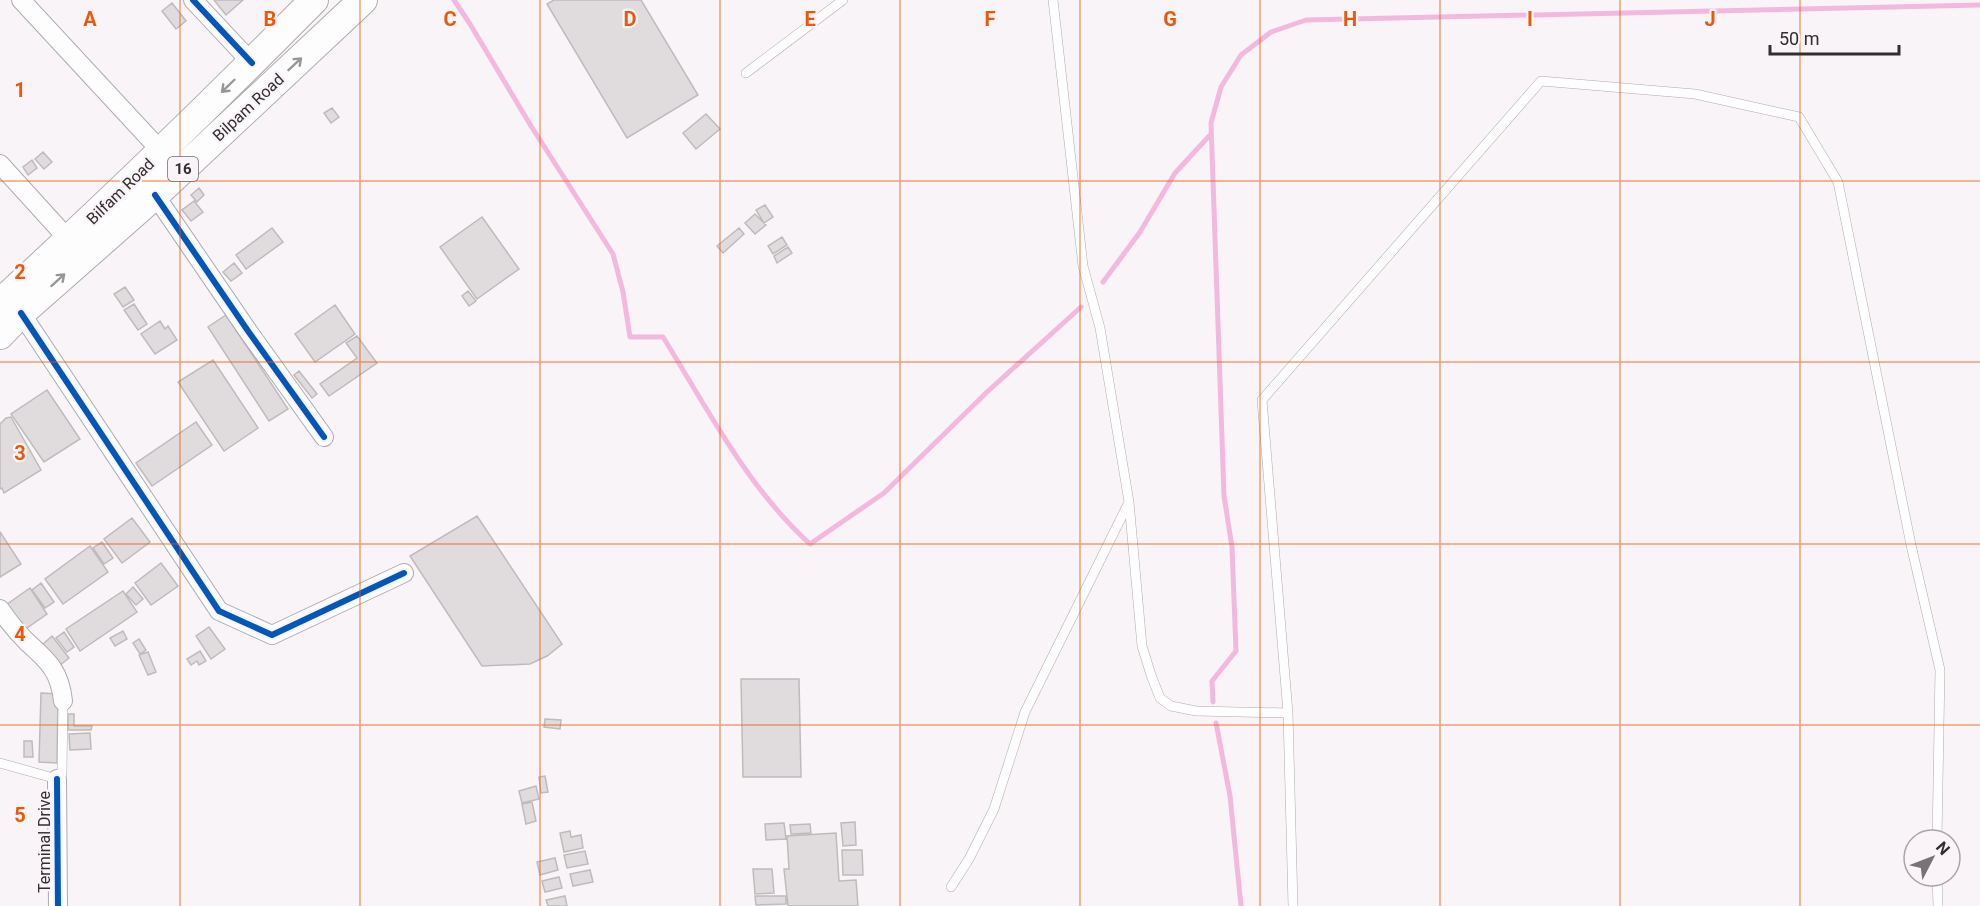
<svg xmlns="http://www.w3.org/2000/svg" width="1980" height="906" font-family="Roboto,sans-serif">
<rect width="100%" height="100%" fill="#f9f4f7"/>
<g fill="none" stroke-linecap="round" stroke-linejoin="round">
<path stroke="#f3b8de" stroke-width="5" d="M454 0 470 24 531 126 613 254 623 292 630 337H663C707 408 747 487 810 544L884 493 987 392 1081 307
M1103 282 1140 232 1175 173 1211 134
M1213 702 1212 681 1236 651 1232 547 1224 496 1211 123 1221 87 1241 55 1271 32 1306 20 1980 5
M1216 723 1230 796 1241 906"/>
</g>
<path fill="#e0dcde" stroke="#bfbbbd" stroke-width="1.5" d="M214 0H243L226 15Z
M554 0H641L698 95 627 138 547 4Z
M172 3 186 21 176 29 162 11Z
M332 108 339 117 331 123 324 113Z
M706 114 720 129 696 149 683 133Z
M43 152 52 162 44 169 35 159Z
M32 160 37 168 28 175 23 167Z
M199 188 204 195 197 202 191 195Z
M194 201 203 212 191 221 182 210Z
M765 205 773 217 764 223 756 210Z
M755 214 766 225 755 234 745 223Z
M482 217 519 269 477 299 440 247Z
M272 228 283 242 246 269 236 255Z
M739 228 744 234 723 253 717 246Z
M782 237 787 245 773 254 768 246Z
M788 247 792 253 777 263 774 256Z
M234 263 242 273 231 281 223 272Z
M125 287 134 300 123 307 114 294Z
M468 291 476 301 469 306 462 296Z
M134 304 147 324 138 330 124 310Z
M335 305 355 334 315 362 295 334Z
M226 315 288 409 269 421 208 327Z
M160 321 165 329 168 326 177 340 155 354 141 334Z
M357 336 377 363 329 396 320 384 357 358 346 343Z
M213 360 258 428 224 451 178 382Z
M299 371 317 394 312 398 294 375Z
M47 390 80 439 44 462 11 414Z
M11 417 41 470 4 493 2 488 0 489V424L6 418Z
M196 422 212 445 152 486 136 463Z
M477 516 562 644 547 656 530 664 482 666 410 556Z
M132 518 150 542 122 563 104 539Z
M0 532 21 564 0 577Z
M102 542 113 558 104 564 93 548Z
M90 546 108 572 63 604 45 579Z
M161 563 178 586 151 605 135 583Z
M41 583 54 602 45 608 32 590Z
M133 587 143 599 136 605 126 594Z
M30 588 47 614 24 630 6 605Z
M123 591 137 612 80 651 66 629Z
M209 627 225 649 211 659 196 636Z
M123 631 127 639 115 646 110 638Z
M64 632 74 647 67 652 56 638Z
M52 636 69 658 59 666 43 644Z
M139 639 146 650 140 654 133 643Z
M200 651 206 661 199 665 197 661 191 665 187 659Z
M148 652 156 672 148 675 139 655Z
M741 679H799L801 777H743Z
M41 693 58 694 57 763 39 762Z
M68 714H74V726H92L91 730H68Z
M545 719 561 720 560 729 544 727Z
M90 733 91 749 70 750 69 734Z
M24 741H32L33 757H24Z
M545 776 548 792 541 793 539 777Z
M536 786 539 799 522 803 519 791Z
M532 802 536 821 526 824 522 804Z
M855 822 856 845 843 846 841 823Z
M784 823 786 839 766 840 765 824Z
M810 824 811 833 791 834 790 825Z
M570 831 571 837 581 835 583 848 564 852 560 833Z
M836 833 839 881 856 880 858 906H788L784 869H789L787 836Z
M842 850H862L863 875H843Z
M585 851 588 864 567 868 564 855Z
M555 858 558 870 540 875 537 862Z
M753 869H772L774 893 755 894Z
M590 870 593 882 573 886 570 874Z
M559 877 562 888 545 892 542 881Z
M565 896 567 906H548L546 900Z
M755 896H786V904L756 905Z"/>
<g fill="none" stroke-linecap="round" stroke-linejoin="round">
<defs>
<path id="service" d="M1053 0 1083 266 1100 328 1129 502 1142 646 1151 675 1160 698 1171 706 1196 711 1288 713
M746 73 843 0
M0 763 57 779 62 774 63 701
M1937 876 1938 906
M951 887 969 859 994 809 1025 712 1129 502
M1293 906 1288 713 1262 400 1541 81 1695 94 1799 117 1838 182 1911 545 1940 670 1937 840"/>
<path id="minor" d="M21 0 161 151
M193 0 252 63
M0 164 69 240
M155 195 248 331 324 437
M21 313 219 611 272 635 404 573
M0 609C8 621 17 632 27 642 48 661 60 671 63 701
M57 779 58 906"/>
<path id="primary" d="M0 303C107 205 212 103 314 0
M0 335 21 313 155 195 363 0"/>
</defs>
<use href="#service" stroke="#afabad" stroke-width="10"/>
<use href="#minor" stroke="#afabad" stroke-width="20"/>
<use href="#primary" stroke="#afabad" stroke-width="30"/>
<use href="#service" stroke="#fefdfe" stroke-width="9"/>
<use href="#minor" stroke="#fefdfe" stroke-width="18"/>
<use href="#primary" stroke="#fefdfe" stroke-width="28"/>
<defs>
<path id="cycleway" d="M193 0 252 63
M155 195 248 331 324 437
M21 313 219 611 272 635 404 573
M57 779 58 906"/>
</defs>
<use href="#cycleway" stroke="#faf3f7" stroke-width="10"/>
<use href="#cycleway" stroke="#0057b8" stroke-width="6"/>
</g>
<defs><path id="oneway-shaft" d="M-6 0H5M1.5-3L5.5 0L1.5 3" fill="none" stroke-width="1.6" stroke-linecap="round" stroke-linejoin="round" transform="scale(1.5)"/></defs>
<g stroke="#989697">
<use href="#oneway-shaft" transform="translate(295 64) rotate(-43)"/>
<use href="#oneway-shaft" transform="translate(228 86) rotate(136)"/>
<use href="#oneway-shaft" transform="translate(58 280) rotate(-42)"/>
</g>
<path fill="none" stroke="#e8590c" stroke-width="1.5" stroke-opacity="0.55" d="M180 0V906M360 0V906M540 0V906M720 0V906M900 0V906M1080 0V906M1260 0V906M1440 0V906M1620 0V906M1800 0V906M0 181H1980M0 362H1980M0 544H1980M0 725H1980"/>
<g text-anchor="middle" stroke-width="4.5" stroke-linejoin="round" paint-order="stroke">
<rect fill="#faf3f7" stroke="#6d696c" stroke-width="1.5" x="168" y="157" width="30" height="24" rx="4.5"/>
<g font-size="15" font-weight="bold" fill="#312e30">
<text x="183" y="174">16</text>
</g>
<g font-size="16" fill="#312e30" stroke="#faf3f7">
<text transform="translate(248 107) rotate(-43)" y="6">Bilpam Road</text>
<text transform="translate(120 191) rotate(-44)" y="6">Bilfam Road</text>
<text transform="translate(44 842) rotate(-90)" y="6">Terminal Drive</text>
</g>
</g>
<g font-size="20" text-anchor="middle" font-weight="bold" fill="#e8590c" stroke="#faf3f7" stroke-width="4.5" stroke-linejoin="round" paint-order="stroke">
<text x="90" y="26">A</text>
<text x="270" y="26">B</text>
<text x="450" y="26">C</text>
<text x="630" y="26">D</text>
<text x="810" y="26">E</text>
<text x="990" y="26">F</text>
<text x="1170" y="26">G</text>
<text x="1350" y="26">H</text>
<text x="1530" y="26">I</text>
<text x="1710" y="26">J</text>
<text x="20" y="97">1</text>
<text x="20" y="279">2</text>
<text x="20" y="460">3</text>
<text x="20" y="641">4</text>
<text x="20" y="822">5</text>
</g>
<g transform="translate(1932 858) rotate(48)"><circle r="28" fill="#faf3f7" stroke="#aaa4a7" stroke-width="1.5"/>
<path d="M0-4.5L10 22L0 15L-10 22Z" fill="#777376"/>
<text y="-9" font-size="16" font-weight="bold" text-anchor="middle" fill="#312e30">N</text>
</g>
<path d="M1770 45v9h129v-9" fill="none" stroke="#312e30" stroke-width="3"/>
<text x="1779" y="45" font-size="18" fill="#312e30" stroke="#faf3f7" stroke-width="4.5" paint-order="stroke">50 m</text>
</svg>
